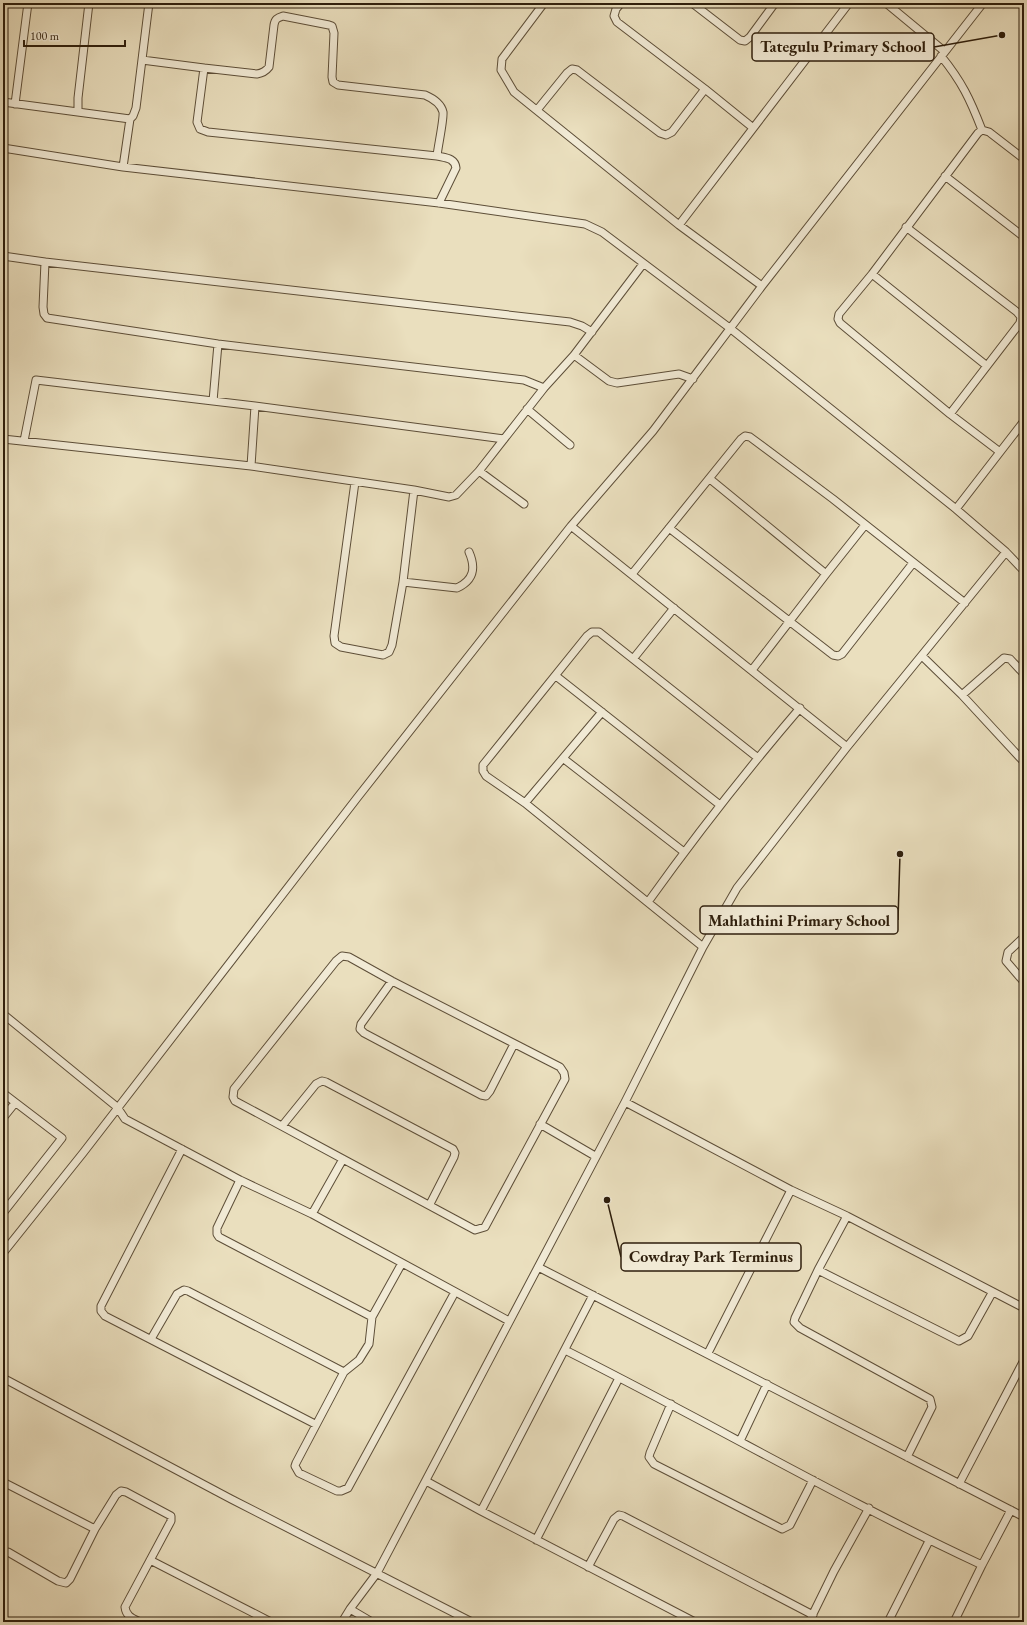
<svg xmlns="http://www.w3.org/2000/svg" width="1027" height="1625" font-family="'EB Garamond',serif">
<rect width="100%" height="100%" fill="#eadfbe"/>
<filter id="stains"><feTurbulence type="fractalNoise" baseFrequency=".005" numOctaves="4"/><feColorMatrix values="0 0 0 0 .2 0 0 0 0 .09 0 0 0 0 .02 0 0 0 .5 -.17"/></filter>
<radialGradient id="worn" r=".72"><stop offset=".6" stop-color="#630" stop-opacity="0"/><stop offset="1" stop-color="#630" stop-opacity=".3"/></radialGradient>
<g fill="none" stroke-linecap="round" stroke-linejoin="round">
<defs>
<path id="minor" d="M544 3 502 59 501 70 514 92 679 225 762 286
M621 3 616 9 614 16 617 22 705 89 752 127
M692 3 740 40 745 41 750 37 775 3
M886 3 944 51
M941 56C962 82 970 99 982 130
M142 60 204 68 197 122 200 129 208 132 437 156C446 158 455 158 456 168L439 203
M204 68 257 74C263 73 266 71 269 67L274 25C275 19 277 18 283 16L329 25 332 26 334 33 332 77 333 82 338 85 425 95C432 98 441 104 443 112 444 119 438 146 437 156
M3 102 130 119
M15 104 28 3
M537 110 567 73 572 69 577 70 660 133 666 135 672 132 705 89
M78 112V98L89 3
M3 148 123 167 439 203 585 224 602 232 731 329 956 509 1006 552 1024 571
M123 167 130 119 133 116 136 108 149 3
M945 176 1024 237
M679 225 849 3
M906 227 1017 312 1021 317 1020 323 950 414
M3 256 45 262
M872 274 987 366
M574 355 609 381 617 383 679 374 693 379
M544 388 524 380 218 344 47 318 44 314 43 307 45 262 570 322 582 326 592 332
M213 401 218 344
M527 409 570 445
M3 439 251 466 414 490 449 497 456 495 479 471 544 388 574 355 643 264
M24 441 36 380 255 406 504 439
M1000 452 950 414 840 323 838 319 839 314 872 274 978 133 982 130 989 132 1024 159
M251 466 255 406
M479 471 524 504
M710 479 826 574
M355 482 334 636 335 643 341 647 383 655 389 652 392 645 403 582 414 490
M956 509 1024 421
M571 526 847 747
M669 528 833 655 838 656 842 654 913 563
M632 574 741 439 745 436 750 437 833 499 965 603
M403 582 457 588C474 580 476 568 469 552
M922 656 962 695 1024 762
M633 659 674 608
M752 670 826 574 865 525
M556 676 720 805
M962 695 1004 658 1010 659 1024 674
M564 759 684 852
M525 803 602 712
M648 902C696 835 746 771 800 708
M1024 937 1008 952 1006 961 1024 982
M703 947 525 803 486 776 483 771V765L587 636 592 632H599L758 758
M342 956 349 957 392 981 560 1067 564 1073 565 1079 485 1227 475 1230 235 1101 233 1097 234 1089 336 961Z
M392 981 361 1024 360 1029 364 1033 481 1095 486 1096 490 1091 514 1044
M3 1014 117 1107 125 1119 240 1180 312 1214 509 1321
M3 1093 62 1138 3 1213
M625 1102 791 1190 847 1216 1024 1308
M3 1118 15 1103
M540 1124 595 1156
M282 1126 316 1084 322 1081 326 1082 453 1149 455 1153 454 1157 430 1204
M182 1149 101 1306V1311L105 1316 315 1424
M240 1180 217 1228V1234L219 1237 372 1317
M312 1214 343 1159
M847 1216 818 1270 795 1318 794 1322 800 1328 930 1399 932 1407 907 1457
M3 1253 83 1153 357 798 571 526 653 431 762 286 983 3
M402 1263 372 1317 369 1344 359 1360 344 1372 296 1463 295 1466 299 1473 337 1491H341L348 1488 455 1292
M538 1267 1024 1517
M818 1270 959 1341 968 1336 992 1293
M151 1339 177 1294 184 1290 188 1291 344 1372
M565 1350C705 1420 840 1499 982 1565L954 1622
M708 1353 791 1190
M3 1378 231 1499 472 1622
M671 1404 650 1453 649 1457 654 1464 782 1529 790 1525 813 1480
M740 1441 767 1384
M426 1481 481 1511 695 1622
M3 1482 95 1529
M959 1484 1024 1360
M481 1511 593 1295
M536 1540 619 1378
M3 1552H8L58 1581 66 1583 70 1579 95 1529 116 1495 121 1491 126 1492 171 1516V1521L125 1607C126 1616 132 1618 140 1622
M150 1560 271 1622
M982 1565 1011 1510
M588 1567 614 1519 619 1515 623 1516 813 1615
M350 1609 372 1622
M3 1620 7 1622
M342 1622 350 1609 377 1573 625 1102 703 947 737 888 847 747 1006 552
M809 1622 834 1571 869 1508
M888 1622 929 1541"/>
</defs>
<use href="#minor" stroke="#5d4e38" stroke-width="9"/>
<use href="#minor" stroke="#f1ead5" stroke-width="7"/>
</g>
<path fill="none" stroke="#2e1e0c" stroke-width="1.5" d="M1002 35L934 47M900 854L898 920M607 1200L621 1257"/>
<g fill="#2e1e0c" stroke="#f1ead5" stroke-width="1.5">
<circle cx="1002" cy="35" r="4"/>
<circle cx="900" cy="854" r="4"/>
<circle cx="607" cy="1200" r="4"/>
</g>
<g fill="#f1ead5" stroke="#2e1e0c" stroke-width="1.5">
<rect x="752" y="33" width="182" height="28" rx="4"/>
<rect x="700" y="906" width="198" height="28" rx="4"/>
<rect x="621" y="1243" width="180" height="28" rx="4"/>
</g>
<g font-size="16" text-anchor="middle" font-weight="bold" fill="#2e1e0c">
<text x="843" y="52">Tategulu Primary School</text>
<text x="799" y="926">Mahlathini Primary School</text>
<text x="711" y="1262">Cowdray Park Terminus</text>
</g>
<rect width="1027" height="1625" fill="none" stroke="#eadfbe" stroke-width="16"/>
<rect x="4" y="4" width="1019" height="1617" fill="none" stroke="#2e1e0c" stroke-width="2"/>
<rect x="8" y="8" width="1011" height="1609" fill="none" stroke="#2e1e0c"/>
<path d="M24 40v6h101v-6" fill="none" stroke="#2e1e0c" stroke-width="2"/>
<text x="30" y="40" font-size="12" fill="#2e1e0c" stroke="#f1ead5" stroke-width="3" paint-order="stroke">100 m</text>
<rect width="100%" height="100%" filter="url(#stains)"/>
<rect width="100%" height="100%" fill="url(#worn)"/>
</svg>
